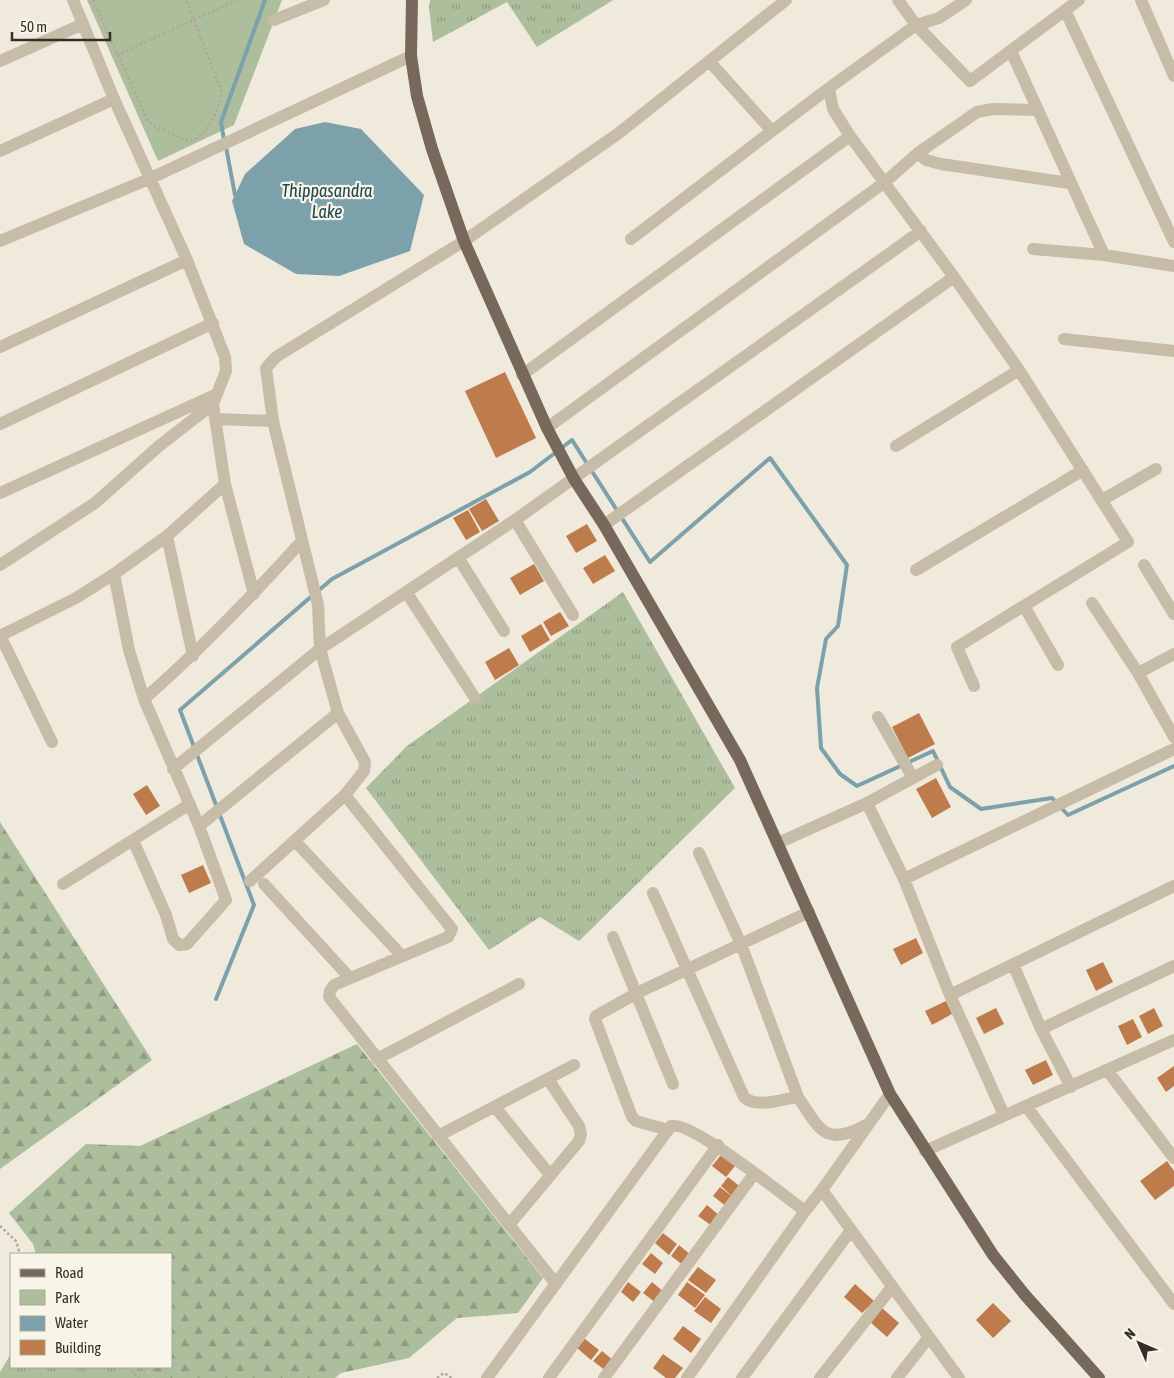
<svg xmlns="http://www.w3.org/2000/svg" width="1174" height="1378" font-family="'Asap Condensed',sans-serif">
<defs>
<pattern id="grass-tufts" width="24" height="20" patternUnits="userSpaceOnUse" patternTransform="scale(1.25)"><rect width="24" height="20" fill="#adbe9d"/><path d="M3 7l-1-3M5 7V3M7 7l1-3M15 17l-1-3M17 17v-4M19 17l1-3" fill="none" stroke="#8e9b80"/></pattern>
<pattern id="forest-firs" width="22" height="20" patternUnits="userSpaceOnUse" patternTransform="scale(1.25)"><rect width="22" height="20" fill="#adbe9d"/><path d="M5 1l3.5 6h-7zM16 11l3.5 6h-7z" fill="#8e9b80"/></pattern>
</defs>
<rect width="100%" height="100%" fill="#f0eadc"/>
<path fill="url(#grass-tufts)" d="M430 0H613L537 47 507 2 433 42 429 8Z
M623 592 735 788 579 941 540 917 489 950 366 788 407 746Z
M11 1354V1367H142L154 1378H0V1372Z"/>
<path fill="url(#forest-firs)" d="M0 822 152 1060 0 1169Z
M357 1044 543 1278 518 1313 457 1318 409 1358 341 1373 335 1378H154L142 1367H171V1254H36L33 1244 9 1213 86 1144 140 1146Z"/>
<path fill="#adbe9d" d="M87 0H282L234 125 158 161Z"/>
<path fill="#7ca1ab" d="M325 122 361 129 424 195 410 251 339 276 296 274 244 244 232 201 245 174 295 129Z"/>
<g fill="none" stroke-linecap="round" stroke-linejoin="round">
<path stroke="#7ca1ab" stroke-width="4" d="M224 140 221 122 265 0
M226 147 235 195
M318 591 332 579 530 472 572 440 650 562 770 458 847 565 838 626 826 639 817 688 821 748 840 774 857 786 933 751 950 787 981 809 1052 798 1068 815 1174 766
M216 999 254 905 180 710 313 595"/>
</g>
<path fill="#be7c4c" d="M505 372 536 438 496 458 465 391Z
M486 499 499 521 482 531 469 509Z
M468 510 480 532 466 540 453 518Z
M587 524 597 541 576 553 566 536Z
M605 555 615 571 593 584 583 568Z
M534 564 544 581 520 595 510 578Z
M560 612 569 626 551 636 543 622Z
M541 624 550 640 530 652 521 636Z
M509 648 519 665 495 680 485 662Z
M919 713 935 744 908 758 892 727Z
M936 778 951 807 932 818 916 789Z
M147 785 160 806 146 815 133 794Z
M203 865 211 883 189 893 181 875Z
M916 938 923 953 901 965 893 949Z
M1103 962 1113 982 1096 991 1086 970Z
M946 1001 952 1014 932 1025 925 1011Z
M996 1008 1004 1024 984 1034 976 1018Z
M1154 1008 1163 1026 1148 1034 1139 1016Z
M1133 1019 1142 1037 1127 1045 1118 1026Z
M1046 1060 1053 1075 1033 1085 1025 1070Z
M1174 1066V1086L1166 1092 1157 1078Z
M721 1155 735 1166 726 1177 712 1166Z
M1167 1161 1174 1171V1186L1155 1200 1140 1181Z
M728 1177 742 1188 734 1198 721 1186Z
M720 1187 734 1198 727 1207 713 1196Z
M707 1205 720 1216 712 1226 698 1216Z
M663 1233 677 1244 669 1255 655 1243Z
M679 1245 691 1255 683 1265 671 1256Z
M651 1253 663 1263 655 1274 642 1264Z
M698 1267 716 1280 706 1293 688 1280Z
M628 1282 641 1292 633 1302 621 1292Z
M652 1282 664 1292 656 1303 643 1293Z
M687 1282 705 1295 695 1308 678 1295Z
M855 1284 874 1301 862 1313 844 1297Z
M705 1297 721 1309 711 1323 694 1311Z
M993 1303 1011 1321 993 1338 976 1320Z
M882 1308 899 1323 887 1337 870 1322Z
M683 1326 701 1339 691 1353 673 1339Z
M585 1339 599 1350 591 1360 577 1348Z
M602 1351 614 1361 606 1371 593 1361Z
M663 1354 683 1368 675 1378H666L653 1368Z"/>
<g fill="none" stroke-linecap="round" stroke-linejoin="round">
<path stroke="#b3a693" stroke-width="2.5" stroke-dasharray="2.5 2.5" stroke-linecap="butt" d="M93 0 147 119 154 126 189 141C207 138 221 106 221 90L186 0
M117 55 237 0
M0 1226 16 1241 20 1254
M127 1367 139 1378
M437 1378 444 1373 452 1378"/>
<path stroke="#c7bca8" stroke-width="12" d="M1141 0 1174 76
M1065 10 1174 242
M274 20 324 0
M916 25 970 81 1079 0
M916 25 939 18 966 0
M1011 51 1104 255
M0 61 83 24
M709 61 772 131 829 88
M114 99 187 260 225 357 226 371 213 404 225 484 167 536 114 574 129 650 144 699
M0 151 114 99 73 0
M918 153 926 160 941 164 1069 183
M631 239 772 131
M0 241 149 179 411 56
M1033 249 1104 255 1174 266
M1064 339 1174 351
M0 347 187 260
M522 375 850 136
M215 419 273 421
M0 424 213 323
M547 428 885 182 918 153 977 112 993 109 1037 110
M896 446 1019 370 954 277 850 136 833 109 829 88 916 25 898 0
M225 484 254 594
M0 493 215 395
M1102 500 1156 469
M515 520 573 615
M604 525 954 277
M167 536 193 656
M459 559 504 631
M0 565 95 503 159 446 213 404
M1144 565 1174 614
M916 570 1083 470
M407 593 475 698
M1092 603 1138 673 1174 737
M1024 606 1058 665
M0 635 52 742
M0 636 76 598 114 574
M1138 673 1174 654
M974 686 957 647 1128 542 1019 370
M173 769 320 649 515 520 921 231
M913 778 937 765
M867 803 913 778 878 717
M199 826 338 713
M133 840 166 915 173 939 179 945 187 944 226 900 199 826 144 699C200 650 251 597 301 542
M295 841 402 956
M778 843 867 803 904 879 950 995 1004 1115
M699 853 741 944 798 1097
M904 879 1174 749
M250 881 345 795
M63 884 190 804
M264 884 350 978
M653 893 744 1097C756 1109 783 1099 798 1097 820 1130 825 1147 866 1125
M613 937 673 1084
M1013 964 1041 1029 1071 1087
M950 995 1174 886
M1041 1029 1174 966
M377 1059 519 984
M1107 1070 1174 1158
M890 1094 822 1190 959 1378
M1026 1106 1174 1304
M495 1107 550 1175
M668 1130 636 1121 632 1117 595 1019 596 1016 637 993 809 912
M438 1136 574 1065
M925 1151 1174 1040
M509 1225 579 1141 581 1134 579 1126 548 1079
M556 1284 329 997 330 991 334 985 448 937 452 929 345 795 364 771 365 762 338 713 320 649 318 605 273 421 266 368 276 357 464 241 619 133 786 0
M487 1378 671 1126C691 1120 784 1196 805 1211L822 1190
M549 1378 718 1145
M604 1378 754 1174
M687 1378 805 1211
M742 1378 851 1230
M820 1378 892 1287
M897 1378 929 1337"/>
<path stroke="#76685a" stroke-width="12" d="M412 0 411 56 417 96 432 149 464 241 547 428 574 479 604 525 740 760 890 1094 993 1255 1025 1295 1099 1378"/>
</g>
<g text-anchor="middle" stroke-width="4.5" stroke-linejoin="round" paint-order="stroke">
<g font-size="18" font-style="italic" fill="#204753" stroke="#f8f4e8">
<text x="327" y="197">Thippasandra<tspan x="327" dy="21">Lake</tspan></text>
</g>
</g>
<rect x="10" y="1253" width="162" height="115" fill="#f8f4e8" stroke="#aaa59b"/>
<rect x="20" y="1269" width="25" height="8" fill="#76685a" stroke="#aaa59b"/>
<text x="55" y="1278" font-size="15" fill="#352e28">Road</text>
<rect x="20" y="1290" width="25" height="15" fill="#adbe9d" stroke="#aaa59b"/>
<text x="55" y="1303" font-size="15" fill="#352e28">Park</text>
<rect x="20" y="1316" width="25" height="15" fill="#7ca1ab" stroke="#aaa59b"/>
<text x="55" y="1328" font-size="15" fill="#352e28">Water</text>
<rect x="20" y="1340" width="25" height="15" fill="#be7c4c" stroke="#aaa59b"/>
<text x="55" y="1353" font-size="15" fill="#352e28">Building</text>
<g transform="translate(1139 1343) rotate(315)" stroke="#f8f4e8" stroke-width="4" paint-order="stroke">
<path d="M0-4L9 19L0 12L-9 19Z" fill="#352e28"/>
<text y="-8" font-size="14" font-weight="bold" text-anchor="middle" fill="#352e28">N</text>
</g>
<path d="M12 32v8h98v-8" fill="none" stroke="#352e28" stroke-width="2.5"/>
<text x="20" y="32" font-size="15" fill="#352e28" stroke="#f8f4e8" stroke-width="4" paint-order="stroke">50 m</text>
</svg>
